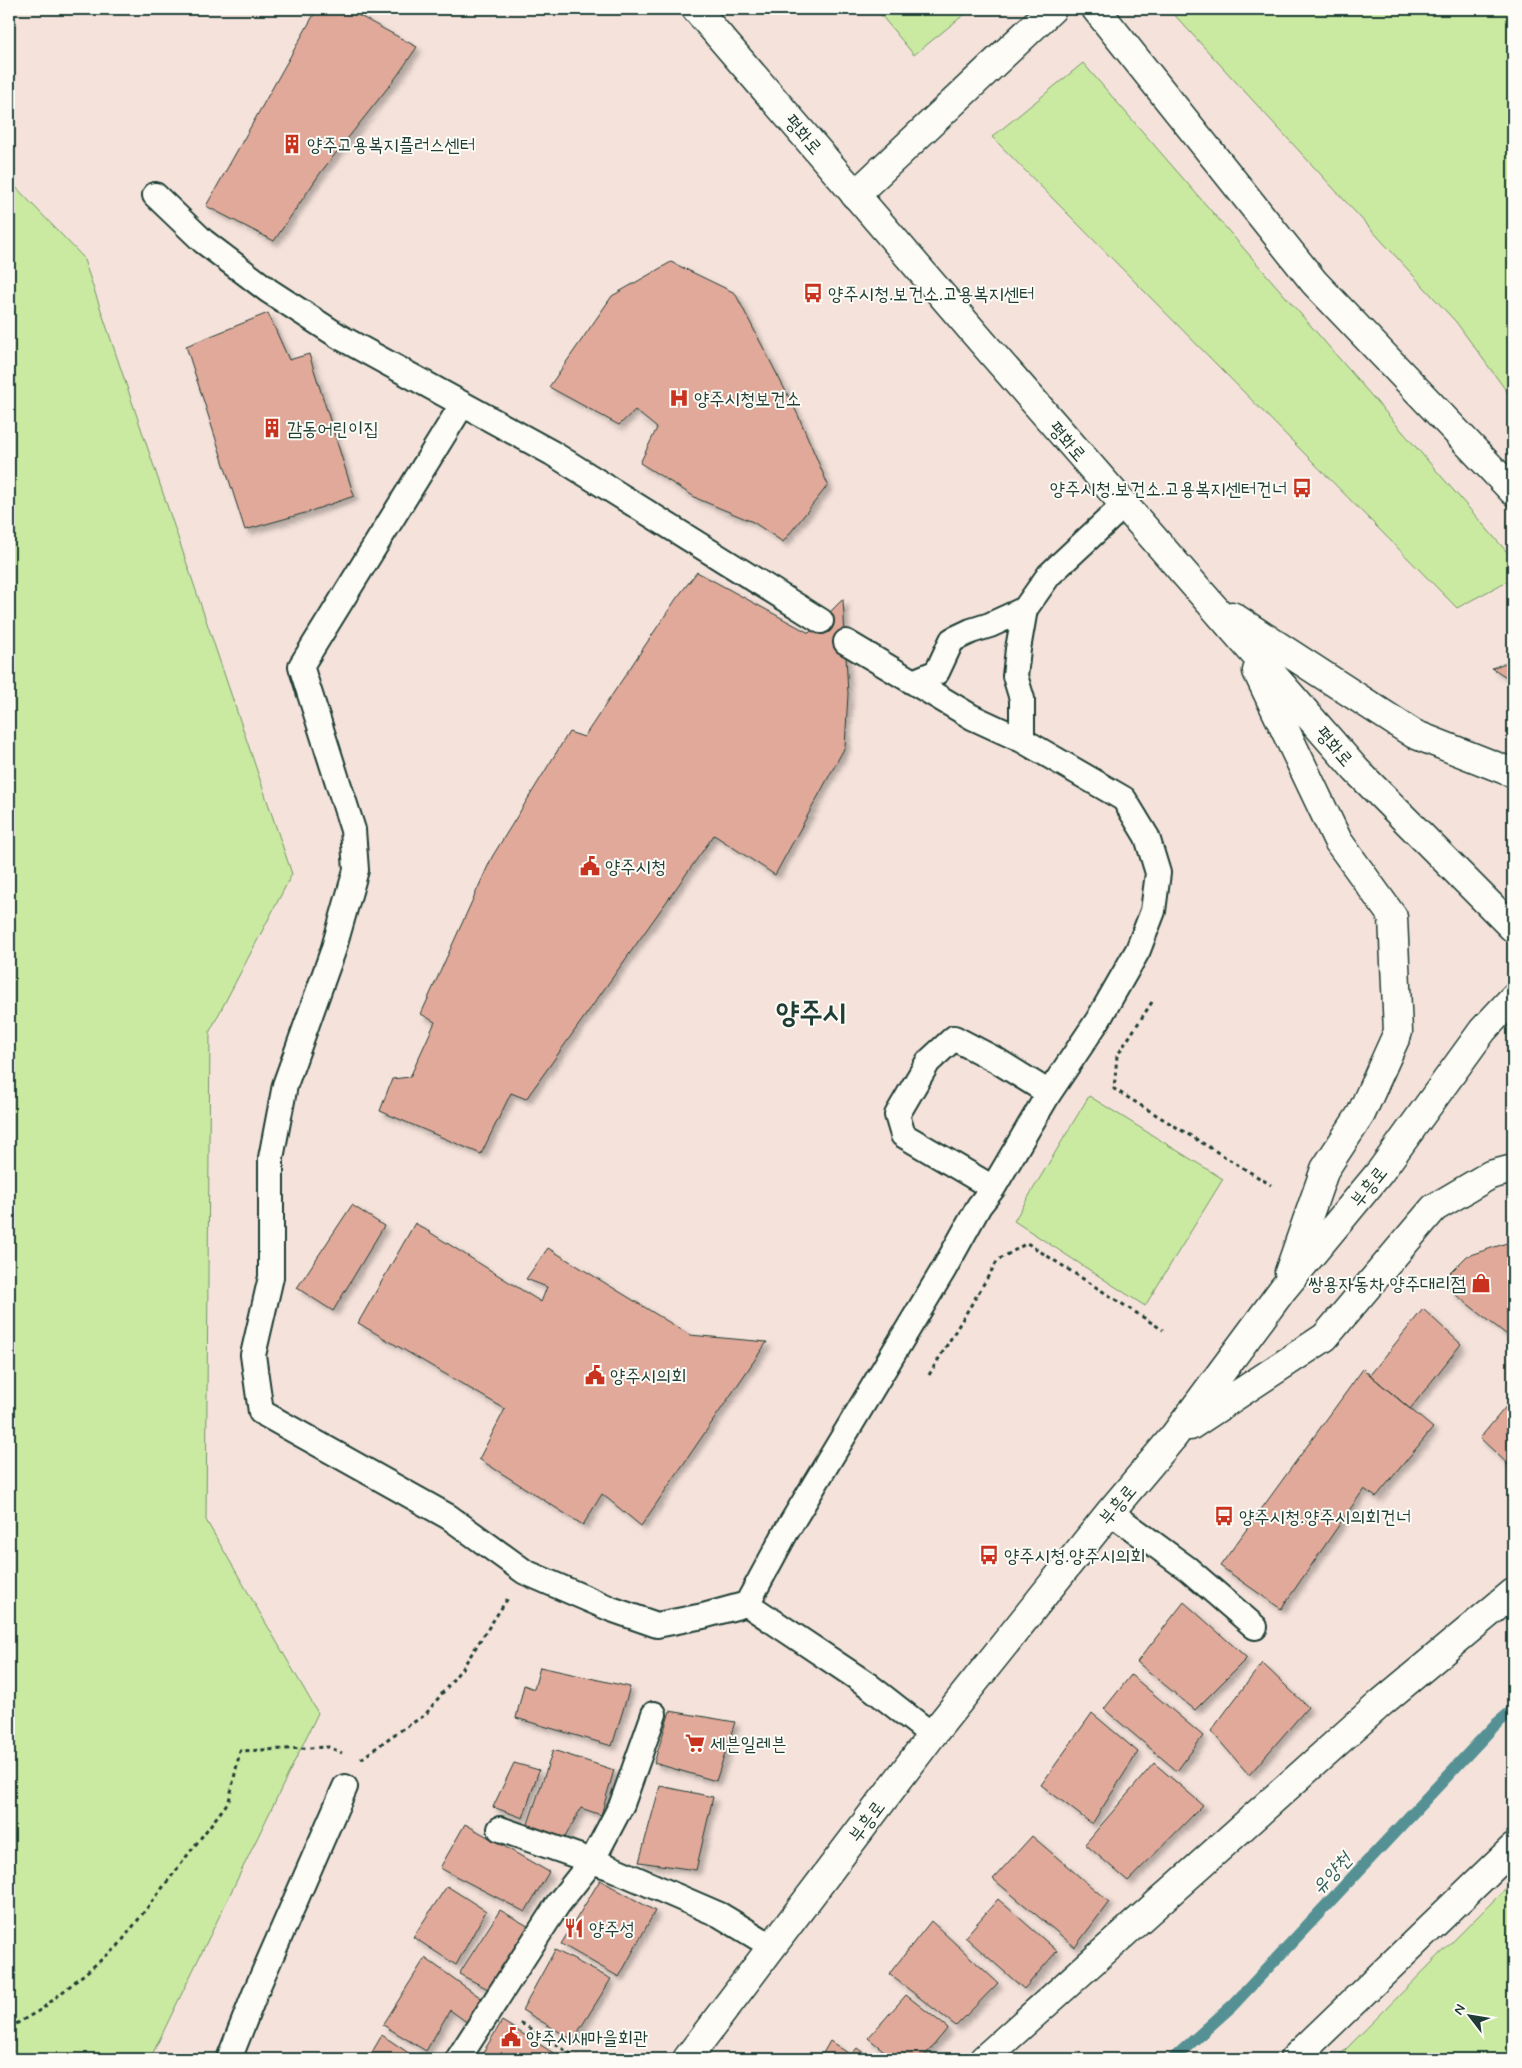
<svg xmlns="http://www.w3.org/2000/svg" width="1522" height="2068" font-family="Mynerve,'Poor Story',sans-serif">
<defs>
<filter id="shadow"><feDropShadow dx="4.5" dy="4.5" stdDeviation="2.5" flood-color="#0004"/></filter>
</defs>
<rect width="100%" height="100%" fill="#f5e3db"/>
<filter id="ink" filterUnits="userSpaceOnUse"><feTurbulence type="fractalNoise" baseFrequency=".02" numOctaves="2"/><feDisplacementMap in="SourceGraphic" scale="10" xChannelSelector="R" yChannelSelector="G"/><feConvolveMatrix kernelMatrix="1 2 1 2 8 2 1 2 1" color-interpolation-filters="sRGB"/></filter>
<g filter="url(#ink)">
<path fill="#cae9a1" stroke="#74936a" d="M876 9H971L914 55Z
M1169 9H1513V400L1456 322Z
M1083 63 1513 559V578L1457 608 992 137Z
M9 180 83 257 292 874 210 1031 206 1520 318 1713 150 2059H9Z
M1089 1096 1223 1179 1145 1306 1014 1221Z
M1513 1881V2059H1336Z"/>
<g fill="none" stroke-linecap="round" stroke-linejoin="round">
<path stroke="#559194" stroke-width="12" d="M1173 2059 1233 2005 1495 1725 1513 1710"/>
</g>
<path fill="#e1a99a" stroke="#1f3d34" filter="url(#shadow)" d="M317 9H347L417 47 397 76 321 172 274 241 206 206Z
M671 262 735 293 798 415 828 485 783 542 753 522 698 499 640 463 657 428 635 410 619 425 549 387 612 296Z
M268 313 289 360 309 354 354 496 305 513 245 530 186 346Z
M697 572 809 633 843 599 848 694 845 747 775 875 714 835 526 1099 511 1093 481 1154 380 1111 392 1079 410 1077 435 1022 421 1014 492 857 569 732 584 737 676 599Z
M1513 660V681L1492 668Z
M352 1205 384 1226 333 1311 297 1288Z
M415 1223 541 1302 547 1287 526 1279 548 1248 690 1335 767 1342 641 1526 602 1494 583 1525 479 1459 505 1409 358 1323Z
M1513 1241V1335L1511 1338 1451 1291 1448 1275 1467 1256Z
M1423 1309 1461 1344 1410 1409 1370 1375Z
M1363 1369 1433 1428 1376 1497 1364 1489 1281 1609 1220 1566Z
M1513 1398V1469L1480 1438Z
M1184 1602 1247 1658 1195 1710 1137 1662Z
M1262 1663 1308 1707 1249 1775 1211 1731Z
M540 1667 630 1687 612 1746 516 1718 524 1685 534 1689Z
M1131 1675 1203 1736 1177 1771 1104 1709Z
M670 1711 735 1722 716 1781 654 1763Z
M1092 1713 1138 1752 1092 1824 1041 1785Z
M553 1750 614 1770 601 1815 581 1808 564 1839 527 1827Z
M514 1763 539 1770 523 1818 493 1807Z
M1154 1763 1203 1805 1128 1881 1085 1844Z
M660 1786 713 1797 696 1870 639 1862Z
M465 1824 549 1872 525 1912 440 1868Z
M1032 1836 1109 1902 1075 1947 993 1879Z
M600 1880 655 1911 619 1977 561 1944Z
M447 1886 486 1911 456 1965 413 1937Z
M998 1899 1057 1951 1024 1989 965 1937Z
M500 1910 531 1928 490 1990 459 1974Z
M931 1921 998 1983 956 2026 889 1974Z
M555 1950 611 1979 573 2040 522 2010Z
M425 1958 484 2000 468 2023 450 2010 426 2051 383 2025Z
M906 1995 948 2028 922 2059H894L868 2038Z
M502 2021 555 2054 552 2059H479Z
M382 2035 410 2054 407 2059H368Z
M830 2041 851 2055 857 2048 872 2059H827L822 2055Z"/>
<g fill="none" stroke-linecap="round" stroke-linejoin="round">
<defs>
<path id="service" d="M155 195 203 241 269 291 340 337 552 453 821 621
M462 405 301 666 353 830 356 870 333 951 285 1085 271 1158V1277L253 1355 261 1412 449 1517 525 1572 611 1609 657 1625 703 1616 747 1604 786 1532 944 1269 979 1206 993 1188 1049 1093 1098 1020 1138 950 1153 911 1158 873 1147 837 1124 799 1022 740 972 717 846 642
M913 682 937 672 952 640 971 631 990 625 1025 609
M1022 740V699L1015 676 1018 649 1025 609 1049 575 1124 505
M993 1188 903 1135 897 1115 928 1062 954 1038 996 1060 1049 1093
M1110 1512 1188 1569 1255 1627
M747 1604 868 1685 932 1735
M500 1829 609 1867 720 1915 773 1947
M229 2059 258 1986 345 1787
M458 2059 558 1904 592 1861 622 1804 654 1714"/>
<path id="minor" d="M1096 9 1314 282 1513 491
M855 195 1052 9
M984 2059 1381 1703 1513 1593
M1294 2059 1513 1848"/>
<path id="secondary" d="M696 9 983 343 1356 770 1513 928
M1232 616 1414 734 1513 773
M1257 671 1338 841 1393 917 1398 1032 1361 1114 1325 1169 1289 1272
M1190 1426 1325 1337 1434 1208 1490 1175 1513 1169
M687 2059 932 1735 1110 1512 1174 1436 1283 1289 1380 1172 1483 1030 1513 998"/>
</defs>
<use href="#service" stroke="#1f3d34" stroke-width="28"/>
<use href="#minor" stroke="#1f3d34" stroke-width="31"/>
<use href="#secondary" stroke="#1f3d34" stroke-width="31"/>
<path stroke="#1f3d34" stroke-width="3" stroke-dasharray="4 4" stroke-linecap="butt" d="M1152 1002 1117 1056 1114 1089 1271 1185
M929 1375 998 1260 1027 1243 1163 1330
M361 1759 392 1736 425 1715 463 1667 508 1598
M521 2023 579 2059
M9 2028 42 2009 118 1946 229 1801 240 1751 329 1747 342 1753
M1508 2059 1513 2056"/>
<use href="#service" stroke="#fdfcf7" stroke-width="24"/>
<use href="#minor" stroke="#fdfcf7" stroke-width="28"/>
<use href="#secondary" stroke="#fdfcf7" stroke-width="28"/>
</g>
</g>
<defs>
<symbol id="building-bare" viewBox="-9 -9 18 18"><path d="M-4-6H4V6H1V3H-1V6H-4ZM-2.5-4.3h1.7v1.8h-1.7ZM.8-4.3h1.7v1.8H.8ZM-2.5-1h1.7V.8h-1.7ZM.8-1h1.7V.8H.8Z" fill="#c8321e" stroke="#fdfcf7" stroke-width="2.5" paint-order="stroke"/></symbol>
<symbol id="bus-bare" viewBox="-9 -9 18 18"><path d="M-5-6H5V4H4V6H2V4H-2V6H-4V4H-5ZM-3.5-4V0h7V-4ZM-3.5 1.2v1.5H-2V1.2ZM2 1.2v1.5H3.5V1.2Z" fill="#c8321e" stroke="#fdfcf7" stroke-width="2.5" paint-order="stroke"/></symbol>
<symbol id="hospital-bare" viewBox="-9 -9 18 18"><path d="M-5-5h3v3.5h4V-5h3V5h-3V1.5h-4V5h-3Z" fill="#c8321e" stroke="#fdfcf7" stroke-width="2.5" paint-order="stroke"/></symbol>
<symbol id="civic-bare" viewBox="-9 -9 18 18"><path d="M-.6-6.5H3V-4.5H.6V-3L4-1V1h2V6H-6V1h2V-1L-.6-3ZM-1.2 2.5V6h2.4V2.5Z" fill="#c8321e" stroke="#fdfcf7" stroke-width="2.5" paint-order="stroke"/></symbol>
<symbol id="shop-bare" viewBox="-9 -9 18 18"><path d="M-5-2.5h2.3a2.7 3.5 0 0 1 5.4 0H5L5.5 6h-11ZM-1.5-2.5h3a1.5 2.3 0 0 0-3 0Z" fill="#c8321e" stroke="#fdfcf7" stroke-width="2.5" paint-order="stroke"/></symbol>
<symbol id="supermarket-bare" viewBox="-9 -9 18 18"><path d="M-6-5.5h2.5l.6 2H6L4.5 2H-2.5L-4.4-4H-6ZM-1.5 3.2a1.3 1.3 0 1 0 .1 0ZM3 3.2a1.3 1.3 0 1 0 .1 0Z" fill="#c8321e" stroke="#fdfcf7" stroke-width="2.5" paint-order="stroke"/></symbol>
<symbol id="restaurant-bare" viewBox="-9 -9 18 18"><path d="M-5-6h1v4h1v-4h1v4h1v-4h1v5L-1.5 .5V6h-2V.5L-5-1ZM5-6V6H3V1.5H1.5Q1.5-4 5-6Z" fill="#c8321e" stroke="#fdfcf7" stroke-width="2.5" paint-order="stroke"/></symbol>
</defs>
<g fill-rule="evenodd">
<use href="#building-bare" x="278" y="130" width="28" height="28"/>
<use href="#bus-bare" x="799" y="279" width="28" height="28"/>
<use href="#hospital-bare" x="665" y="384" width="28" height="28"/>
<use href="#building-bare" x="258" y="414" width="28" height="28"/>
<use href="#bus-bare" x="1288" y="474" width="28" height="28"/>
<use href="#civic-bare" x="576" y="852" width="28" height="28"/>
<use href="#shop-bare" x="1467" y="1269" width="28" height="28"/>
<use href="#civic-bare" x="581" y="1361" width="28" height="28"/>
<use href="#bus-bare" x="1210" y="1502" width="28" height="28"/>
<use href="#bus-bare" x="975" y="1541" width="28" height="28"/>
<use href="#supermarket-bare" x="681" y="1729" width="28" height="28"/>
<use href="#restaurant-bare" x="560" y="1914" width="28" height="28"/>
<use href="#civic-bare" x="497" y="2023" width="28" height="28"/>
</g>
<g text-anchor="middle" stroke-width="4" stroke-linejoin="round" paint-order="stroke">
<g font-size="19" fill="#1f3d34" stroke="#fdfcf7">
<text transform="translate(804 134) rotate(49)" y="7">평화로</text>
<text transform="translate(1068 441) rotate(49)" y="7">평화로</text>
<text transform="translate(1335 746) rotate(49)" y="7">평화로</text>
<text transform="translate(1368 1186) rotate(-51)" y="7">부흥로</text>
<text transform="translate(1117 1504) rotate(-50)" y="7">부흥로</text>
<text transform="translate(866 1821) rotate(-53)" y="7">부흥로</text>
</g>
<g font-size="19" fill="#1f3d34" stroke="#fdfcf7" text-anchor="start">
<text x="307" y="151">양주고용복지플러스센터</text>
<text x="828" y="300">양주시청.보건소.고용복지센터</text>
<text x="694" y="405">양주시청보건소</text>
<text x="287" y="435">감동어린이집</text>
<text x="1287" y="495" text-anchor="end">양주시청.보건소.고용복지센터건너</text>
<text x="605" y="873">양주시청</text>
<text x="1466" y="1290" text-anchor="end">쌍용자동차 양주대리점</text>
<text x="610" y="1382">양주시의회</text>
<text x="1239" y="1523">양주시청.양주시의회건너</text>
<text x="1004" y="1562">양주시청.양주시의회</text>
<text x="710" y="1750">세븐일레븐</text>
<text x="589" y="1935">양주성</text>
<text x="526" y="2044">양주시새마을회관</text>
</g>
<g font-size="20" font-style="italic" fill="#36605c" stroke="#fdfcf7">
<text transform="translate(1331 1873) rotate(-47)" y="7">유양천</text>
</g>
<g font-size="29" font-weight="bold" fill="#1f3d34" stroke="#fdfcf7">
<text x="811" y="1022">양주시</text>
</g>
</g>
<rect width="1522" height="2068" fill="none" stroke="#fdfcf7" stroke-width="30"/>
<rect x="15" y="15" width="1492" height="2038" fill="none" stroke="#1f3d34" stroke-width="2" filter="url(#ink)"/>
<g transform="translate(1470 2016) rotate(301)" stroke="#fdfcf7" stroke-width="4" paint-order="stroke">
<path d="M0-4L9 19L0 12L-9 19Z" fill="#1f3d34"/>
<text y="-8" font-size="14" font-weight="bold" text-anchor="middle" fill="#1f3d34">N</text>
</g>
</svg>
